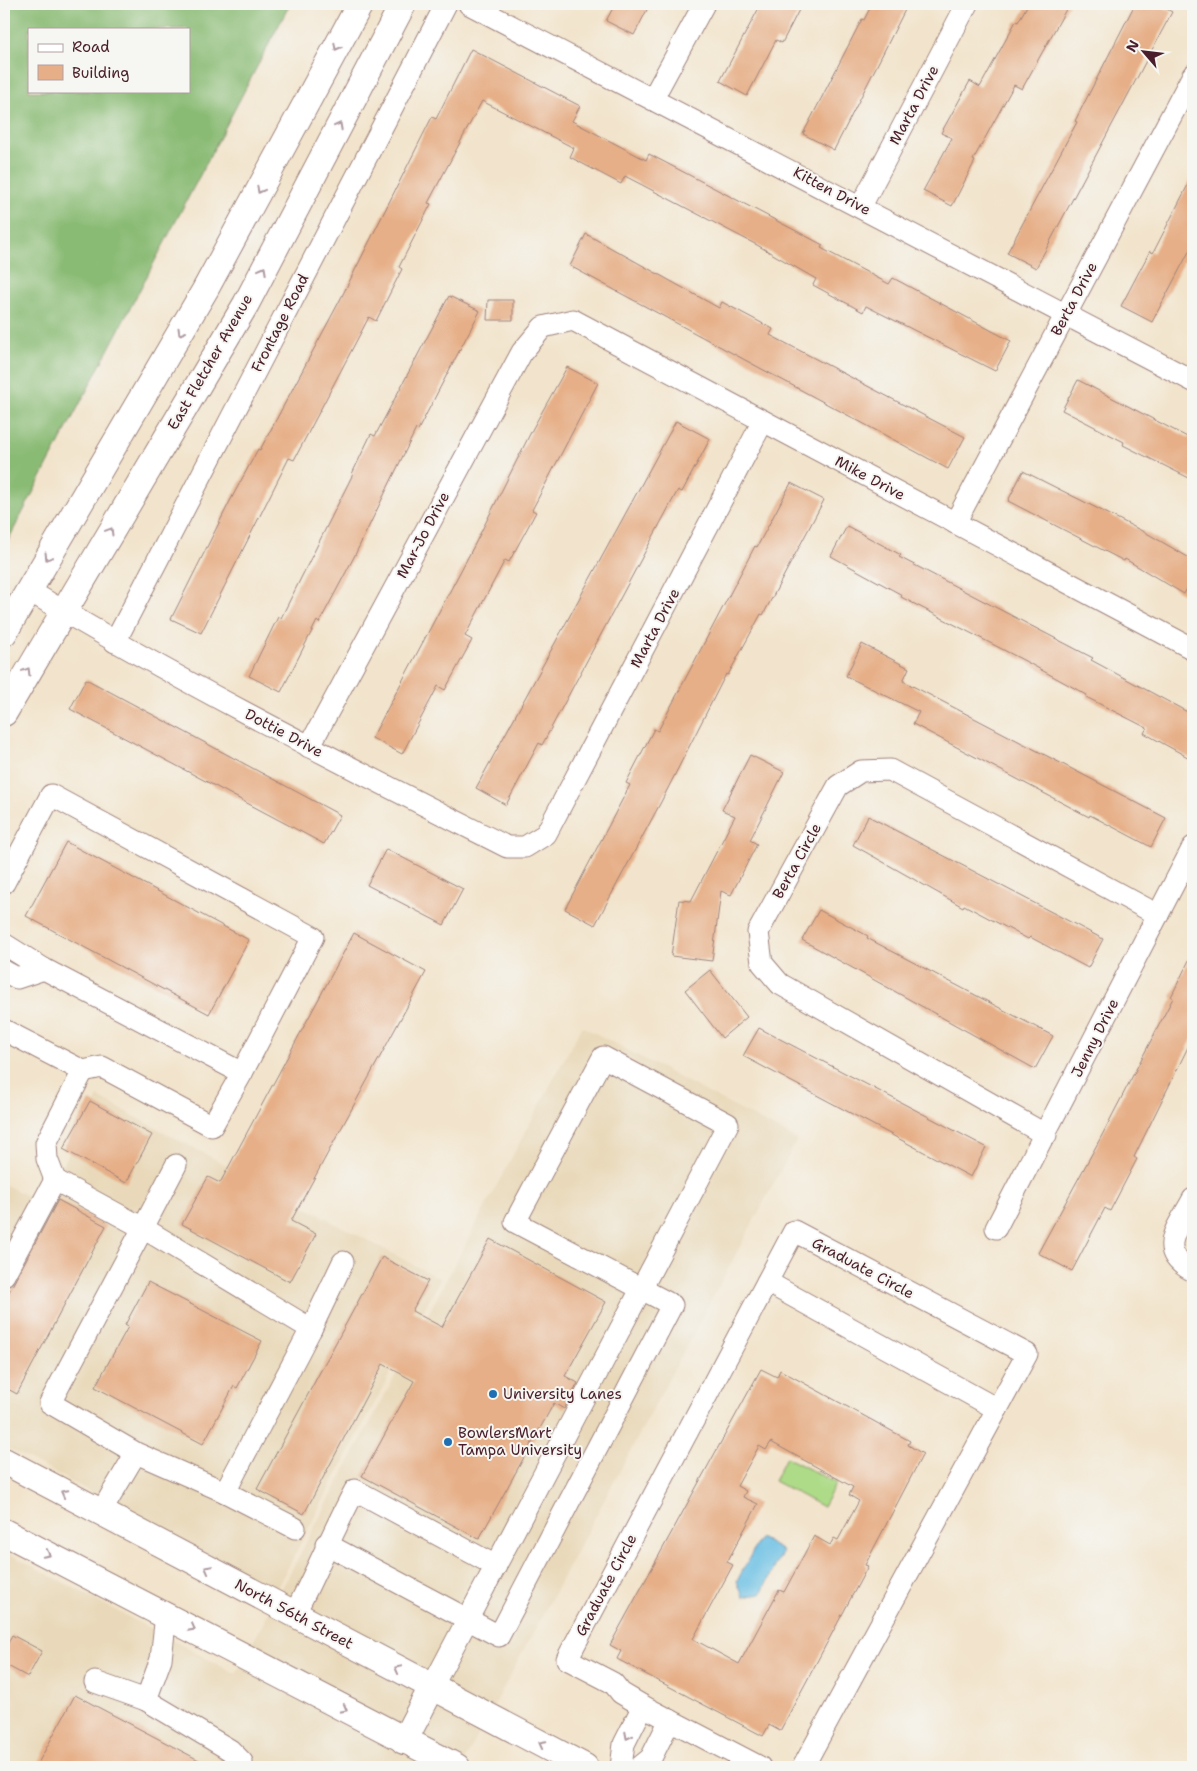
<svg xmlns="http://www.w3.org/2000/svg" width="1197" height="1771" font-family="'Shantell Sans',sans-serif">
<style>
.built{fill:#e9d9ba}
.green{fill:#addb88;stroke:#7c7d5a}
.forest{fill:#8abb74;stroke:#6a6d50;fill-rule:evenodd}
.water{fill:#66bee3;stroke:#586e87}
.building{fill:#e6af87;fill-rule:evenodd}
.lines{fill:none;stroke-linecap:round;stroke-linejoin:round}
.minor-casing{stroke:#9e827c;stroke-width:23}
.major-casing{stroke:#9e827c;stroke-width:28}
.minor{stroke:#fff;stroke-width:21}
.major{stroke:#fff;stroke-width:26}
.oneway{stroke:#ae9aa0}
.poi-dot{fill:#1f6fb2;stroke:#f6f6f2;stroke-width:2}
.labels{text-anchor:middle;dominant-baseline:central;stroke-width:4;stroke-linejoin:round;paint-order:stroke}
.street-label{font-size:15px;fill:#4a1f2b;stroke:#f6f6f2}
.poi-label{font-size:15px;fill:#4a1f2b;stroke:#f6f6f2;text-anchor:start}
</style>
<rect width="100%" height="100%" fill="#f6f6f2"/>
<filter id="ink" filterUnits="userSpaceOnUse"><feTurbulence type="fractalNoise" baseFrequency=".02" numOctaves="2"/><feDisplacementMap in="SourceGraphic" scale="10" xChannelSelector="R" yChannelSelector="G"/><feConvolveMatrix kernelMatrix="1 2 1 2 8 2 1 2 1" color-interpolation-filters="sRGB"/></filter>
<filter id="wash" filterUnits="userSpaceOnUse"><feTurbulence type="fractalNoise" baseFrequency=".0096" numOctaves="4" result="noise"/><feDisplacementMap in="SourceGraphic" scale="20" xChannelSelector="R" yChannelSelector="G"/><feGaussianBlur stdDeviation="1.12" result="paint"/><feColorMatrix in="noise" values="0 0 0 0 0 0 0 0 0 0 0 0 0 0 0 0 0 1.4 0 .05"/><feComposite in="paint" operator="in"/></filter>
<g filter="url(#wash)">
<rect width="100%" height="100%" fill="#f2e4cc"/>
<g class="built">
<polygon points="582,1026 797,1140 461,1767 4,1767 4,1551 236,1674"/>
<polygon points="98,1097 440,1279 276,1590 4,1446 4,1279"/>
<polygon points="4,1184 37,1201 4,1266"/>
</g>
<polygon class="green" points="786,1457 836,1483 823,1507 774,1481"/>
<path class="forest" d="M4 4H290L4 548ZM29 29H189V91H29Z"/>
<polygon class="water" points="760,1538 783,1551 761,1594 743,1597 737,1581"/>
<g id="blocks">
<g class="building">
<polygon points="615,4 650,4 634,35 606,21"/>
<polygon points="761,4 802,4 782,43 776,40 747,96 720,81"/>
<polygon points="872,4 908,4 834,150 803,134 862,19 864,20"/>
<polygon points="1028,4 1069,4 1022,89 1014,85 973,160 975,161 952,206 923,191 952,138 941,133 970,81 980,87 1016,21 1018,22"/>
<polygon points="1135,4 1158,4 1172,12 1036,268 1007,253 1077,122 1075,121"/>
<polygon points="471,49 580,106 572,121 646,160 649,154 823,245 821,248 889,284 893,278 1011,341 995,371 866,306 863,312 813,285 816,279 757,245 625,176 621,184 570,157 574,148 482,101 428,203 431,204 399,267 402,269 376,321 369,317 294,460 289,458 201,633 171,619 229,503 258,449 260,450 339,302 432,117 436,119"/>
<polygon points="1193,175 1193,244 1152,322 1121,306 1150,251 1153,253"/>
<polygon points="586,234 719,308 722,302 773,329 770,335 965,437 948,469 570,266"/>
<polygon points="449,296 480,311 418,430 416,429 354,557 319,623 317,621 281,692 249,676 278,617 281,618 353,474 352,474 371,434 375,436"/>
<polygon points="488,300 513,300 513,320 487,320"/>
<polygon points="567,367 598,383 532,510 536,512 509,562 505,560 465,636 472,640 445,690 438,686 402,754 372,738 475,544 533,428"/>
<polygon points="1078,380 1193,440 1193,480 1123,445 1124,442 1062,410"/>
<polygon points="676,421 710,439 682,492 678,490 542,745 539,743 506,805 476,788"/>
<polygon points="1023,471 1150,535 1193,560 1193,578 1184,594 1125,559 1124,561 1008,501"/>
<polygon points="791,483 824,500 763,615 761,614 728,675 726,674 661,802 595,925 565,909 630,785 626,783 654,729 658,731 755,546 757,547"/>
<polygon points="847,526 901,555 899,557 1093,658 1091,660 1193,715 1193,760 1144,733 1147,728 1086,697 1087,695 1025,661 901,597 902,595 831,556"/>
<polygon points="862,644 909,668 903,681 1166,818 1151,847 1090,815 1089,817 913,724 919,712 846,676"/>
<polygon points="86,679 340,815 324,844 70,709"/>
<polygon points="750,755 784,772 750,840 757,844 731,895 721,891 712,961 671,956 679,900 691,901 735,816 722,810"/>
<polygon points="868,816 1103,939 1088,968 1030,937 1028,939 964,905 963,907 853,845"/>
<polygon points="66,842 249,940 209,1014 26,916"/>
<polygon points="386,849 463,889 444,925 367,885"/>
<polygon points="819,910 868,936 867,938 1053,1036 1035,1069 802,940"/>
<polygon points="354,933 426,972 291,1221 316,1234 290,1282 182,1224 208,1177 220,1183"/>
<polygon points="1193,952 1193,1037 1134,1157 1137,1159 1110,1211 1105,1208 1072,1271 1038,1253 1100,1139 1173,998 1171,997"/>
<polygon points="710,970 747,1017 722,1038 685,990"/>
<polygon points="759,1028 986,1147 971,1177 743,1056"/>
<polygon points="90,1101 152,1135 126,1183 63,1149"/>
<polygon points="58,1200 106,1226 17,1394 4,1387 4,1301"/>
<polygon points="490,1239 606,1302 565,1376 578,1383 564,1409 554,1403 479,1539 362,1476 414,1381 383,1364 304,1514 257,1489 382,1257 428,1281 412,1311 442,1327"/>
<polygon points="148,1282 262,1341 237,1388 234,1386 203,1444 95,1387 128,1327 125,1325"/>
<path d="M761 1369 777 1377 780 1370 910 1441 908 1445 923 1454 865 1565 868 1566 780 1731 769 1725 763 1736 617 1659 621 1651 610 1645ZM771 1442 853 1487 849 1495 859 1501 838 1540 834 1538 830 1545 814 1536 784 1592 779 1590 739 1664 693 1639 733 1565 727 1562 758 1504 743 1497 746 1491 737 1486 759 1446 766 1450Z"/>
<polygon points="12,1635 42,1651 28,1677 4,1664 4,1651"/>
<polygon points="75,1695 212,1767 36,1767"/>
</g>
</g>
</g>
<g filter="url(#ink)">
<use href="#blocks" fill-opacity="0" stroke="#9e827c" stroke-width="1"/>
<g class="lines">
<defs>
<g id="minor">
<polyline points="469,4 1193,381"/>
<polyline points="653,98 704,4"/>
<polyline points="861,206 967,4"/>
<polyline points="955,523 1193,75"/>
<path d="M28 590C183 684 345 765 507 847H525L546 834 763 421"/>
<polyline points="115,642 446,4"/>
<polyline points="309,747 522,352 543,327 573,320 1193,649"/>
<polyline points="4,883 51,795 313,937 242,1073 44,969 4,944"/>
<polyline points="4,971 17,978 44,969"/>
<polyline points="4,1030 83,1071 102,1067 212,1126 242,1073"/>
<polyline points="1046,1135 780,984 762,963 758,932 838,786 861,771 890,770 1158,915"/>
<polyline points="55,1180 47,1159 46,1143 83,1071"/>
<path d="M1193 1199C1178 1228 1154 1251 1193 1271"/>
<polyline points="996,1228 1193,847"/>
<polyline points="4,1275 55,1180 143,1228 176,1165"/>
<polyline points="767,1282 997,1409"/>
<polyline points="311,1329 343,1262"/>
<polyline points="225,1492 295,1528"/>
<polyline points="101,1512 136,1453 50,1403 143,1228 311,1329 225,1492 136,1453"/>
<path d="M326 1544 499 1636 672 1305 515 1222 603 1057 728 1124C628 1311 532 1500 432 1687"/>
<path d="M294 1615C316 1573 333 1531 355 1490L496 1566"/>
<polyline points="95,1682 146,1700 161,1659 166,1615"/>
<polyline points="146,1700 230,1750 242,1762 239,1767"/>
<polyline points="621,1767 624,1744 643,1706"/>
<polyline points="640,1767 651,1758 670,1720"/>
<polyline points="760,1767 643,1706 621,1693 613,1683 567,1659 794,1231 1027,1354 803,1767"/>
</g>
<g id="major">
<polyline points="4,633 205,290 360,4"/>
<polyline points="4,713 246,304 403,4"/>
<polyline points="4,1461 585,1767"/>
<polyline points="4,1532 457,1767"/>
<polyline points="404,1741 432,1687"/>
</g>
</defs>
<use href="#minor" class="minor-casing"/>
<use href="#major" class="major-casing"/>
<use href="#minor" class="minor"/>
<use href="#major" class="major"/>
</g>
<defs><path id="oneway-chevron" d="M-2-3.5L2.5 0L-2 3.5" fill="none" stroke-width="1.6" stroke-linecap="round" stroke-linejoin="round" transform="scale(1.25)"/></defs>
<g class="oneway">
<use href="#oneway-chevron" transform="translate(337 47) rotate(118)"/>
<use href="#oneway-chevron" transform="translate(339 126) rotate(-62)"/>
<use href="#oneway-chevron" transform="translate(260 190) rotate(118)"/>
<use href="#oneway-chevron" transform="translate(263 270) rotate(-62)"/>
<use href="#oneway-chevron" transform="translate(181 332) rotate(120)"/>
<use href="#oneway-chevron" transform="translate(110 531) rotate(-59)"/>
<use href="#oneway-chevron" transform="translate(48 557) rotate(121)"/>
<use href="#oneway-chevron" transform="translate(27 671) rotate(-59)"/>
<use href="#oneway-chevron" transform="translate(64 1493) rotate(-152)"/>
<use href="#oneway-chevron" transform="translate(47 1554) rotate(27)"/>
<use href="#oneway-chevron" transform="translate(208 1569) rotate(-152)"/>
<use href="#oneway-chevron" transform="translate(192 1628) rotate(28)"/>
<use href="#oneway-chevron" transform="translate(398 1669) rotate(-152)"/>
<use href="#oneway-chevron" transform="translate(344 1709) rotate(28)"/>
<use href="#oneway-chevron" transform="translate(628 1736) rotate(117)"/>
<use href="#oneway-chevron" transform="translate(542 1744) rotate(-152)"/>
</g>
</g>
<g class="poi-dot">
<circle cx="493" cy="1394" r="5"/>
<circle cx="448" cy="1442" r="5"/>
</g>
<g class="labels">
<g class="street-label">
<text transform="translate(914 105) rotate(-62)">Marta Drive</text>
<text transform="translate(832 191) rotate(28)">Kitten Drive</text>
<text transform="translate(1074 299) rotate(-62)">Berta Drive</text>
<text transform="translate(280 323) rotate(-63)">Frontage Road</text>
<text transform="translate(210 362) rotate(-60)">East Fletcher Avenue</text>
<text transform="translate(870 478) rotate(28)">Mike Drive</text>
<text transform="translate(423 535) rotate(-62)">Mar-Jo Drive</text>
<text transform="translate(655 628) rotate(-62)">Marta Drive</text>
<text transform="translate(284 733) rotate(28)">Dottie Drive</text>
<text transform="translate(797 861) rotate(-61)">Berta Circle</text>
<text transform="translate(1095 1038) rotate(-63)">Jenny Drive</text>
<text transform="translate(863 1268) rotate(28)">Graduate Circle</text>
<text transform="translate(606 1585) rotate(-62)">Graduate Circle</text>
<text transform="translate(294 1614) rotate(28)">North 56th Street</text>
</g>
<g class="poi-label">
<text x="503" y="1394">University Lanes</text>
<text x="458" y="1433">BowlersMart<tspan x="458" dy="17">Tampa University</tspan></text>
</g>
</g>
<rect width="1197" height="1771" fill="none" stroke="#f6f6f2" stroke-width="20"/>
<rect x="28" y="28" width="162" height="65" fill="#f6f6f2" stroke="#b1a0a2"/>
<rect x="38" y="44" width="25" height="8" fill="#ffffff" stroke="#b1a0a2"/>
<text x="72" y="52" font-size="15" fill="#4a1f2b">Road</text>
<rect x="38" y="65" width="25" height="15" fill="#e6af87" stroke="#b1a0a2"/>
<text x="72" y="78" font-size="15" fill="#4a1f2b">Building</text>
<g transform="translate(1144 52) rotate(298)" stroke="#f6f6f2" stroke-width="4" paint-order="stroke">
<path d="M0-4L9 19L0 12L-9 19Z" fill="#4a1f2b"/>
<text y="-8" font-size="14" font-weight="bold" text-anchor="middle" fill="#4a1f2b">N</text>
</g>
</svg>
